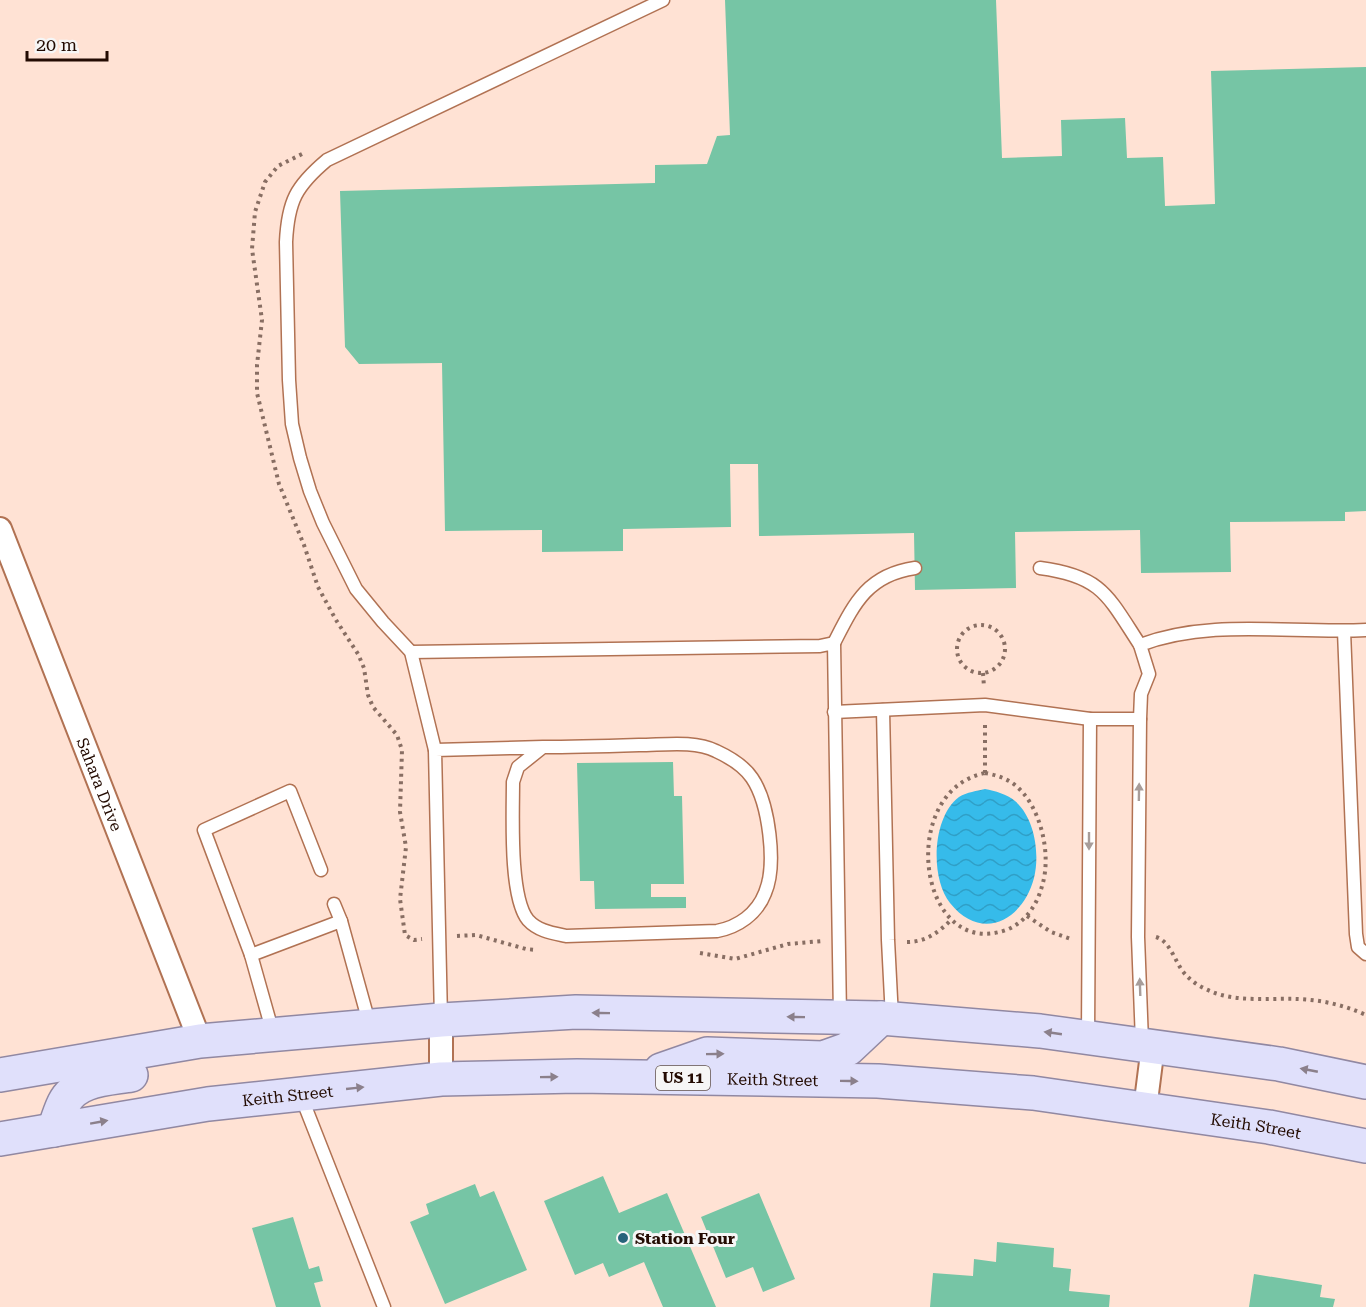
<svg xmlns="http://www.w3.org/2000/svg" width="1366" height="1307" font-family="'Roboto Serif',serif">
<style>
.water{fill:url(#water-waves)}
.building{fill:#76c5a5}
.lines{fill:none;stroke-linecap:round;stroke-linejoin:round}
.service-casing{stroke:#b17253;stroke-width:15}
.minor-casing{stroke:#b17253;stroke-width:26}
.primary-casing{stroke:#9188a2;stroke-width:36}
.path{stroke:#886e63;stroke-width:4;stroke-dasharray:3 4.5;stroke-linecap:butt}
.service{stroke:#fff;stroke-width:12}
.minor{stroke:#fff;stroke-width:22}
.primary{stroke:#e0e0fb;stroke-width:33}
.oneway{fill:#a79d9a}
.oneway2{fill:#8b808b}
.poi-dot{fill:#26637a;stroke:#f6f6f6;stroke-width:2}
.labels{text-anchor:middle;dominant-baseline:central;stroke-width:6;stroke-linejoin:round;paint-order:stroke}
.shield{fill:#f6f6f6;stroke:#62524b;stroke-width:1.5}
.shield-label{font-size:15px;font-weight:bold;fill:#230b02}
.street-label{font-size:16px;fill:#230b02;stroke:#f6f6f6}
.poi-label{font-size:16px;font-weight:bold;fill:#230b02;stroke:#f6f6f6;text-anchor:start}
</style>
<defs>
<pattern id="water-waves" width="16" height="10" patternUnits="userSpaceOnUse" patternTransform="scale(1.5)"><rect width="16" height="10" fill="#36bbea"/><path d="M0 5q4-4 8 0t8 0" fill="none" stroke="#2f9fc7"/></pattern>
</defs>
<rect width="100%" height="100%" fill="#ffe2d4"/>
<path class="water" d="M985 789C995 791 1007 794 1015 801 1035 818 1040 854 1034 878 1023 920 982 943 950 903 930 878 932 817 959 797 967 792 977 791 985 789Z"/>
<g class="building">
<polygon points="725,0 996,0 1002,158 1062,156 1061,120 1125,118 1127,158 1163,157 1165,206 1215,204 1211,71 1366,67 1366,511 1345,512 1345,521 1230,522 1231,572 1141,573 1140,530 1015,532 1016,588 915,590 914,533 759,536 758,464 730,464 731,527 623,529 623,551 542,552 542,530 445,531 442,363 359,364 345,347 340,191 655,183 655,165 707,164 717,136 730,135"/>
<polygon points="673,762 674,796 682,796 684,884 651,884 651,897 686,897 686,908 595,909 594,881 580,881 577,763"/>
<polygon points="603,1176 619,1213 667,1193 716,1307 663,1307 644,1262 609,1277 603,1263 575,1275 544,1201"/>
<polygon points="475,1184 480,1197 494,1191 527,1270 445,1304 410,1222 429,1214 426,1204"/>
<polygon points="759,1193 795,1279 763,1292 753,1267 726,1278 701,1217"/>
<polygon points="293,1217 309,1269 319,1266 323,1281 314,1283 321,1307 276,1307 252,1228"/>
<polygon points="997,1242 1054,1248 1053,1267 1071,1269 1069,1291 1110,1295 1109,1307 930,1307 933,1273 973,1276 974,1259 996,1262"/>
<polygon points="1254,1274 1322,1285 1320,1297 1335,1299 1333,1307 1249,1307"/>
</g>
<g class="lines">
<defs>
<g id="service">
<path d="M1040 568C1102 576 1108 596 1140 645"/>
<polyline points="1344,631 1356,934 1358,947 1366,954"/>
<path d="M834 643C854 604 867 575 915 568"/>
<polyline points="411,652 820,646 834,643 840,1016"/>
<polyline points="883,710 888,940 892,1018"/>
<polyline points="834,712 985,705 1090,719 1140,719"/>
<path d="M435 750 411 652 383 622 356 589 323 523 310 491 300 458 292 424 289 380 286 242C288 201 296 186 327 160L663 0"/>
<polyline points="334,904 341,921"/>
<polyline points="251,955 204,830 290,791 321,870"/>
<path d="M441 1019 435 750 543 747 518 767 513 782C513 813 509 897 528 920 538 931 552 933 566 936L717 931C738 927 757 914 765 893 777 865 769 803 752 778 744 766 729 757 716 751 694 740 663 745 639 745 607 746 575 747 543 747"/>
<polyline points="273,1033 251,955 341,921 370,1026"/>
<polyline points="1088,1036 1090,719"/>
<path d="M1142 1042 1138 937 1140 719 1141 694 1149 674 1140 645C1211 618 1291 634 1366 630"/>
<polyline points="301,1096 384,1307"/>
</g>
<g id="minor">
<path id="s1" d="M0 529 200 1041"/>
<polyline points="441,1020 441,1079"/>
<polyline points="1145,1109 1153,1046"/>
</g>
<g id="primary">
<polyline points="661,1070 707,1054 823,1058 848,1049 881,1018"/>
<polyline points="0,1075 200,1041 441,1020 576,1012 881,1018 1040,1031 1279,1064 1366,1082"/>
<path d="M54 1130C57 1121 60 1111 64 1103 76 1079 108 1079 131 1075"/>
<path id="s2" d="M0 1139 208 1104 441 1079 577 1076 878 1081 1033 1093 1269 1127 1366 1146"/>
</g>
</defs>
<use href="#service" class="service-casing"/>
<use href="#minor" class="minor-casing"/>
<use href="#primary" class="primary-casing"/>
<g class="path">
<polyline points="302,154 278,166 265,182 255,212 252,249 262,320 257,365 257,393 279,484 304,545 318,587 336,620 358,654 364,668 368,695 373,707 397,735 402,750 400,812 406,847 400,899 405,935 414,940 422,939"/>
<circle cx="981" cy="649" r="24"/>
<polyline points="983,673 984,687"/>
<polyline points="985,725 985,773"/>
<path d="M985 773C996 775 1006 778 1015 785 1041 806 1052 855 1042 886 1037 905 1025 923 1006 930 918 961 896 791 985 773Z"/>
<polyline points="1027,916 1051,932 1071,939"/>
<polyline points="457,936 476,935 526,949 537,950"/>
<path d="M1156 937C1172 942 1175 965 1187 976 1194 984 1205 989 1215 993 1241 1002 1271 998 1298 999 1322 1000 1344 1005 1366 1015"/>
<path d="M907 942C926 942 939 932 952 919"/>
<polyline points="700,953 735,959 788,944 822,941"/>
</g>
<use href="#service" class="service"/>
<use href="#minor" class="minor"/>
<use href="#primary" class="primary"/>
</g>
<defs><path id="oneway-solid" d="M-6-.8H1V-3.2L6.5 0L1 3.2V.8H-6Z" transform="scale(1.5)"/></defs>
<g class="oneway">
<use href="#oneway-solid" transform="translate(1139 792) rotate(-89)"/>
<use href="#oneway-solid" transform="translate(1089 841) rotate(90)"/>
<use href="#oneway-solid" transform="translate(1140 987) rotate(-92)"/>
</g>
<g class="oneway2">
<use href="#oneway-solid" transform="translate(601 1013) rotate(-179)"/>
<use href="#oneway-solid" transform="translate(796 1017) rotate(-179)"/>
<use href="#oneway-solid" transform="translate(1053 1033) rotate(-172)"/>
<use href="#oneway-solid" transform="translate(715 1054) rotate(-1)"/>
<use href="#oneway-solid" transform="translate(1309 1070) rotate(-169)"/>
<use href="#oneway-solid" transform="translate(549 1077) rotate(-1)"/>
<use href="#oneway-solid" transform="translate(849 1081) rotate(1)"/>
<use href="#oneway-solid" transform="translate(355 1088) rotate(-6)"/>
<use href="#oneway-solid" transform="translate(99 1122) rotate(-10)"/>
</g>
<circle class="poi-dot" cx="623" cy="1238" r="6"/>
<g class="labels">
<rect class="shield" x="656" y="1066" width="54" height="24" rx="4.5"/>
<g class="shield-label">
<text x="683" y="1078">US 11</text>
</g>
<g class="street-label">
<text stroke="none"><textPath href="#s1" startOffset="274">Sahara Drive</textPath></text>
<text stroke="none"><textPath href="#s2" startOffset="777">Keith Street</textPath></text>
<text stroke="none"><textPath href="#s2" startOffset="291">Keith Street</textPath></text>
<text stroke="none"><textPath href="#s2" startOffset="1263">Keith Street</textPath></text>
</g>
<g class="poi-label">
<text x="635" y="1238">Station Four</text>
</g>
</g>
<path d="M27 51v9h80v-9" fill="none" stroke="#230b02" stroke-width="3"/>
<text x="36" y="51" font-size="18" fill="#230b02" stroke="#f6f6f6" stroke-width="4.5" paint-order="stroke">20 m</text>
</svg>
